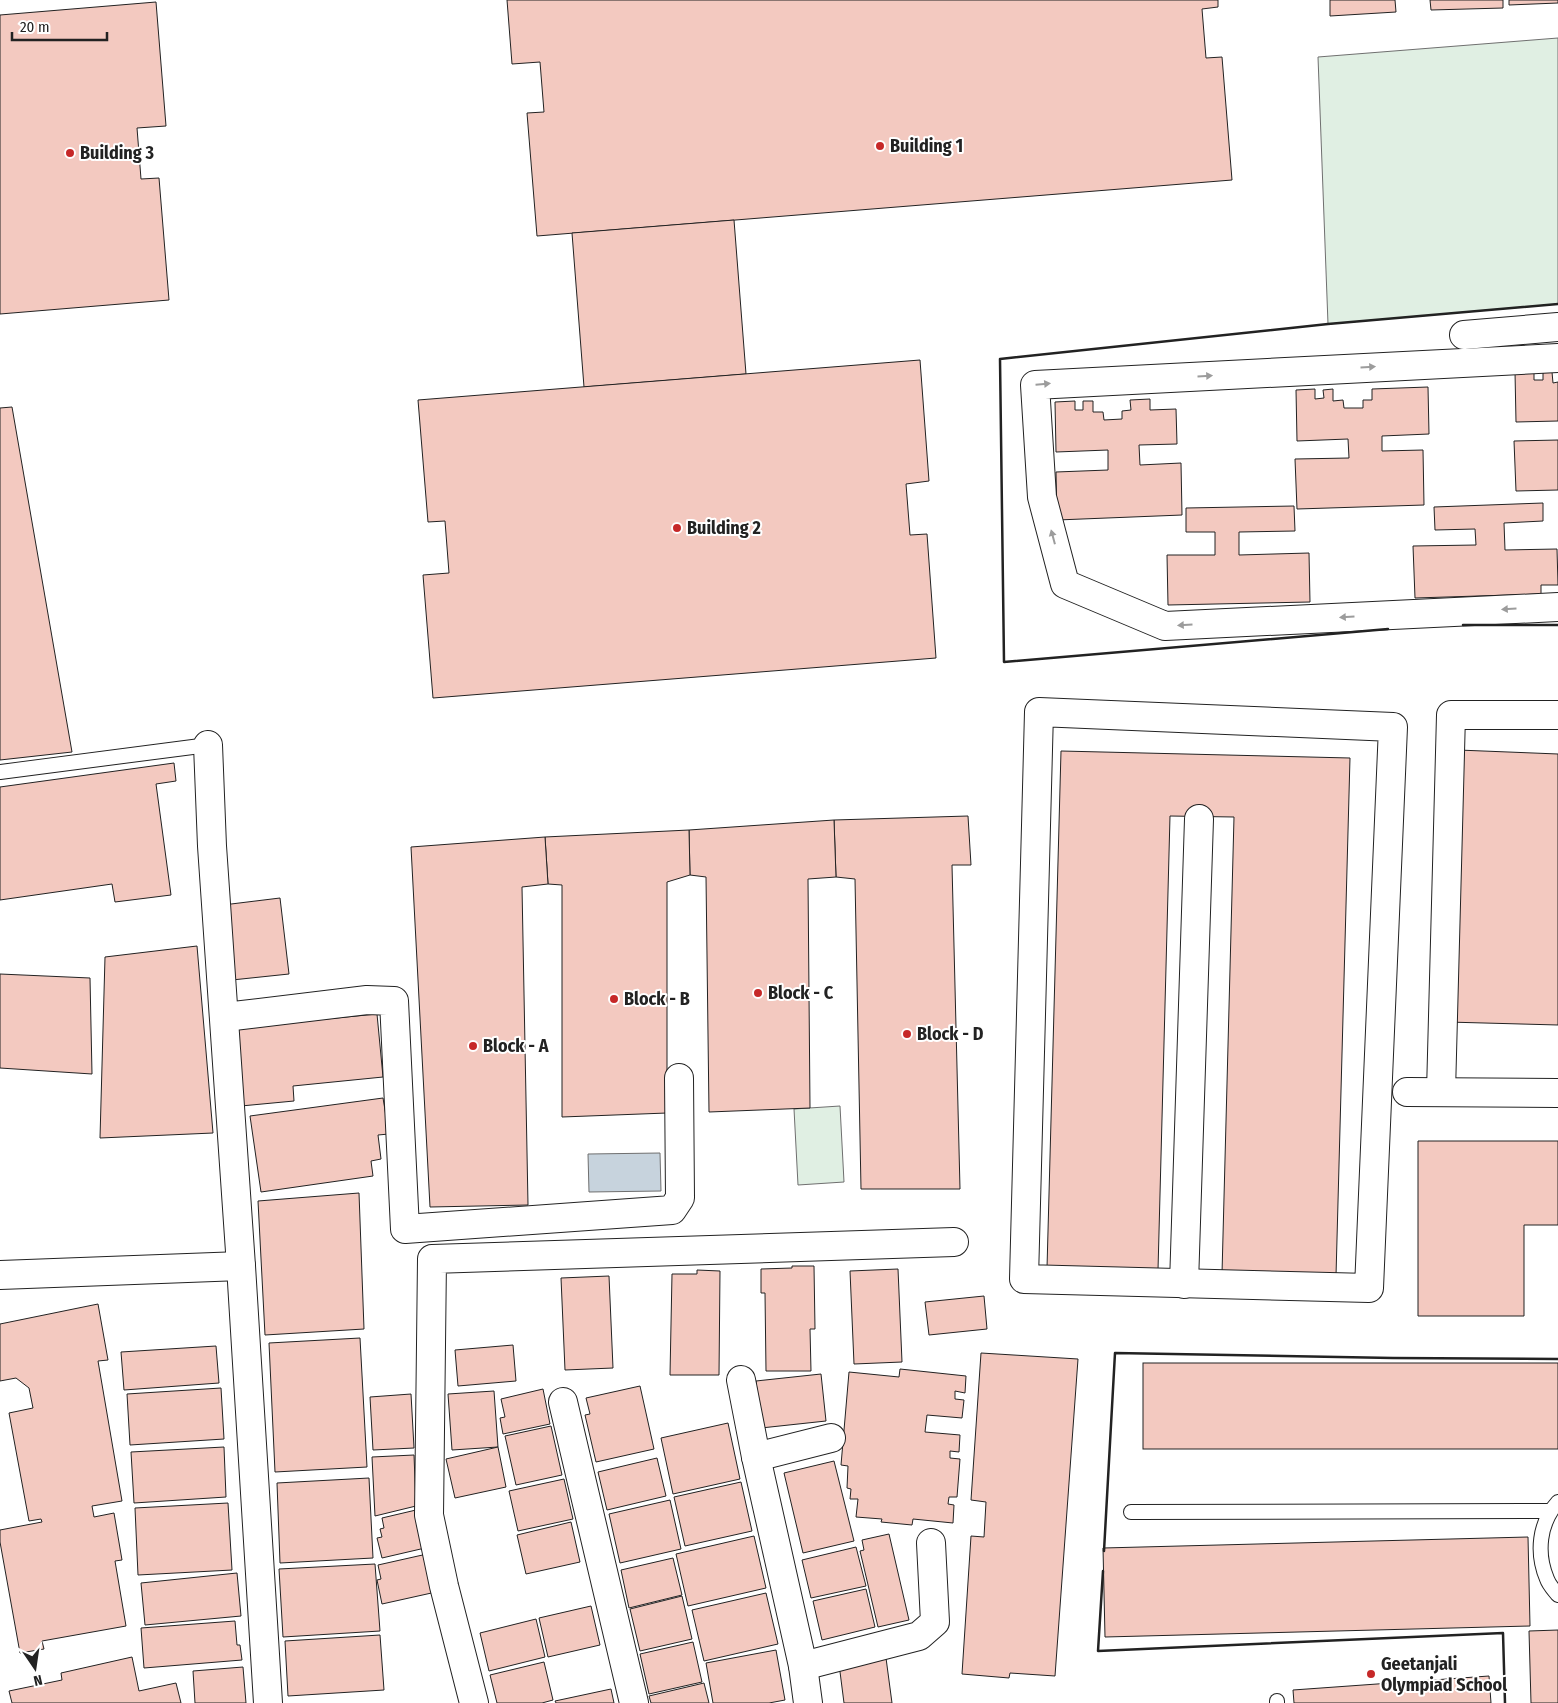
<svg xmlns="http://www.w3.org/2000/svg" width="1558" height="1703" font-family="'Fira Sans Condensed',sans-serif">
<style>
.green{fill:#e0efe3;stroke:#6f6f6f}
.water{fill:#c7d3dd;stroke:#6f6f6f}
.building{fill:#f3c9c0;stroke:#222}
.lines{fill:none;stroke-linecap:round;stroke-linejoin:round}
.service-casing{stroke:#222;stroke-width:16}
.minor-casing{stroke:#222;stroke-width:30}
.service{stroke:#fff;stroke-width:14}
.minor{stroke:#fff;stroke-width:28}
.wall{stroke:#222;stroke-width:2.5}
.oneway{fill:#9c9c9c}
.poi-dot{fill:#c62828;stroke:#fff;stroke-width:2}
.labels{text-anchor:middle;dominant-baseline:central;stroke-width:4;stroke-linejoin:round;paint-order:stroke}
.poi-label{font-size:18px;font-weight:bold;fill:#222;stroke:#fff;text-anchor:start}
</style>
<rect width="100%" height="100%" fill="#fff"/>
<g class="green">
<polygon points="1558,38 1558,304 1328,324 1318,57"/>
<polygon points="840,1106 844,1182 798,1185 794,1109"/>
</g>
<polygon class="water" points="660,1153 661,1191 589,1192 588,1154"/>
<g class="building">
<polygon points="507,0 1218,0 1218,7 1202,9 1206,58 1222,57 1232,180 537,236 527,113 544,112 540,62 512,64"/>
<polygon points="1330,0 1395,0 1396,12 1330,16"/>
<polygon points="1430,0 1503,0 1503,8 1431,10"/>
<polygon points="1509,0 1558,0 1558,3 1509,5"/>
<polygon points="156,2 166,126 137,128 141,179 159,178 169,300 0,314 0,15"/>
<polygon points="734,220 746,374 584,387 572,233"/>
<polygon points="920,360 929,481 906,484 910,535 927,534 936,658 433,698 423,575 449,573 445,521 428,522 418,400"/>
<polygon points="1534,371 1534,380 1543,380 1543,372 1552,372 1553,383 1558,382 1558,421 1516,422 1515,372"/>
<polygon points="1428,387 1429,434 1382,436 1382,451 1423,450 1424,505 1297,509 1295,459 1349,458 1348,439 1297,441 1296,390 1315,389 1315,399 1324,398 1323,390 1333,389 1333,401 1343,400 1344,408 1363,408 1363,400 1372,400 1372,389"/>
<polygon points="1150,399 1150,410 1176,409 1177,444 1139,445 1140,465 1181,463 1182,515 1057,520 1056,472 1108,470 1108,450 1056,452 1055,402 1075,401 1075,410 1083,410 1083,401 1093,401 1093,412 1103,412 1104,420 1122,419 1122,411 1131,410 1130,400"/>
<polygon points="12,407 72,752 0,760 0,408"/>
<polygon points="1558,440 1558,490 1516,491 1514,441"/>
<polygon points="1543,503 1543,521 1504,523 1505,550 1557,549 1558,585 1541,585 1541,594 1415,598 1413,546 1476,545 1475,529 1435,530 1434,507"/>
<polygon points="1294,506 1295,531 1239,532 1239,555 1309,553 1310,602 1168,605 1167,555 1215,555 1215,532 1186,532 1186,508"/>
<polygon points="1458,750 1558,754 1558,1025 1447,1022"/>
<polygon points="1061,751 1350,758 1336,1276 1222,1274 1234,817 1170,816 1158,1270 1047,1268"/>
<polygon points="174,763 176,781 156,784 171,895 115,902 112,884 0,900 0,787"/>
<polygon points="968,816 971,865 952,865 960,1189 861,1189 855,879 836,877 834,820"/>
<polygon points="834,820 836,877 808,879 810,1108 709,1112 706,877 690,875 689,830"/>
<polygon points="689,830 690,875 667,882 667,1113 562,1117 562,885 548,884 545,837"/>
<polygon points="545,837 548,884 522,887 528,1205 430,1207 411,847"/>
<polygon points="280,898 289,974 232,980 223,905"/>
<polygon points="197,946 213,1133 100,1138 105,957"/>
<polygon points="0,974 90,978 92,1074 0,1068"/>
<polygon points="377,1014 383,1077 293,1086 294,1101 241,1106 234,1028"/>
<polygon points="383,1098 389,1134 378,1135 381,1159 371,1161 373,1176 261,1192 250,1116"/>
<polygon points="1418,1141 1558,1141 1558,1225 1524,1225 1524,1316 1418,1316"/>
<polygon points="359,1193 364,1329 265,1335 258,1201"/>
<polygon points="792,1266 814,1266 815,1329 810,1329 811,1371 766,1371 765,1293 761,1293 761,1269 792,1268"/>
<polygon points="898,1269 902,1362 854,1364 850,1271"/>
<polygon points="697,1270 720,1271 719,1375 670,1375 672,1274 697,1274"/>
<polygon points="609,1276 613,1368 565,1370 561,1278"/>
<polygon points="984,1296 987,1329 929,1335 925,1302"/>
<polygon points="98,1304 108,1360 98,1361 122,1501 92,1506 94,1517 114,1513 122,1560 115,1561 126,1626 42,1641 44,1649 20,1653 0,1542 0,1530 42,1522 41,1519 29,1521 9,1413 33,1408 29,1388 16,1378 0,1381 0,1324"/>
<polygon points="360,1338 367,1467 275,1472 269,1343"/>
<polygon points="513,1345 516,1381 458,1386 455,1350"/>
<polygon points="216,1346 219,1383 124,1390 121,1352"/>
<polygon points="981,1353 1078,1359 1055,1676 1010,1673 1009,1678 962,1674 971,1536 984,1537 986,1502 971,1500"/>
<rect x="1143" y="1363" width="415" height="86"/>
<polygon points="900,1369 966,1376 965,1393 955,1391 955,1399 964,1400 962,1418 927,1415 925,1432 960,1435 959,1452 950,1451 950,1458 960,1459 957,1497 949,1497 948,1504 954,1505 953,1523 913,1519 912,1525 881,1522 882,1519 856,1517 858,1499 850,1499 851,1489 847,1488 848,1466 841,1465 849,1372 899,1377"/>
<polygon points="821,1374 826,1421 761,1428 756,1381"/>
<polygon points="640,1386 654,1449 596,1462 585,1415 590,1414 586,1398"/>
<polygon points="221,1388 224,1439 130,1445 127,1394"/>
<polygon points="543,1389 550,1424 503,1434 500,1418 505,1417 501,1399"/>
<polygon points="494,1391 498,1447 452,1450 448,1394"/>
<polygon points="411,1394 414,1448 373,1450 370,1397"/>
<polygon points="728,1423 740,1479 673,1494 661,1438"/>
<polygon points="551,1426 562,1475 516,1485 505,1436"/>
<polygon points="224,1447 226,1497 134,1503 131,1452"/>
<polygon points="498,1447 506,1487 455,1498 446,1459"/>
<polygon points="414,1455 416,1506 375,1516 372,1457"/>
<polygon points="657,1458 666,1496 607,1510 598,1472"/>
<polygon points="834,1461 854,1541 803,1553 784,1473"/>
<polygon points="369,1478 373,1558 280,1563 277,1483"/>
<polygon points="564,1479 573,1519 518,1531 509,1491"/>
<polygon points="741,1482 752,1531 685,1546 674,1497"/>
<polygon points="670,1500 681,1549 620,1563 609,1514"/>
<polygon points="228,1503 232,1570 138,1575 135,1508"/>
<polygon points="416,1510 425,1548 382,1558 377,1538 382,1537 380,1529 384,1528 382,1518"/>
<polygon points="571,1522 580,1562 526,1574 517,1535"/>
<polygon points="889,1534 909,1620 878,1627 860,1551 864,1550 862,1540"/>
<polygon points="754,1536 766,1588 688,1606 676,1554"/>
<polygon points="1528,1537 1530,1626 1105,1637 1103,1548"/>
<polygon points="856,1547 866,1586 811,1598 802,1560"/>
<polygon points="427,1554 436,1592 382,1604 377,1580 381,1579 378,1565"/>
<polygon points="673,1558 682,1595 629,1608 621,1570"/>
<polygon points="375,1564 380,1631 283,1637 279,1569"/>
<polygon points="237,1573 241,1616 145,1625 141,1583"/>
<polygon points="866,1589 875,1627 822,1640 813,1601"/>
<polygon points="766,1593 778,1644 704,1661 692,1610"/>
<polygon points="682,1596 692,1639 640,1651 630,1609"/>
<polygon points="591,1606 600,1645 548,1657 539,1618"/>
<polygon points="536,1619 545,1657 489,1671 480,1633"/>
<polygon points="235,1621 237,1645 240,1645 242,1660 144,1668 141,1628"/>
<polygon points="1558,1630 1558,1703 1531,1703 1529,1631"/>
<polygon points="380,1635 384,1690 288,1696 285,1641"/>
<polygon points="693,1642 702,1682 649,1694 640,1654"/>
<polygon points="776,1650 785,1700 769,1703 713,1703 706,1663"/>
<polygon points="132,1657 139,1691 176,1683 181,1703 12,1703 9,1691 62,1680 61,1673"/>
<polygon points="886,1658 892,1703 844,1703 839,1664"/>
<polygon points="544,1662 553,1700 542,1703 497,1703 490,1675"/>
<polygon points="243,1667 246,1703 195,1703 193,1671"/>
<polygon points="1489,1676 1491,1703 1294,1703 1293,1690"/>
<polygon points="704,1683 709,1703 651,1703 649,1696"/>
<polygon points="611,1689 614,1703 556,1703 555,1701"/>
</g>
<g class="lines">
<defs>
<g id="service">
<polyline points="0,772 208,745"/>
<path d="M1558 1502C1539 1523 1536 1553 1547 1579 1549 1585 1554 1590 1558 1595"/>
<polyline points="1131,1512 1550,1511"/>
<polyline points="1277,1703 1277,1701"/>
</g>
<g id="minor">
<polyline points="1464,335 1558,327"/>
<polyline points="1558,358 1035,385 1042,497 1065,584 1165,626 1558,607"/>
<polygon points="1039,712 1393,727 1369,1288 1024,1279"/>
<polyline points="208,745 212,846 241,1266 268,1703"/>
<polyline points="225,1017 367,1000 394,1001 405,1229 672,1210 680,1198 679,1078"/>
<polyline points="1407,1092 1558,1093"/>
<polyline points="1441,1092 1451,715 1558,715"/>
<polyline points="0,1275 241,1266"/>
<polyline points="1184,1284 1199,819"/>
<polyline points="741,1380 756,1457 803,1666 808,1703"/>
<polyline points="563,1402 634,1703"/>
<polyline points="756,1457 831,1438"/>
<polyline points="803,1666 919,1636 935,1622 931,1543"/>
<polyline points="474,1703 444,1586 429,1515 432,1259 954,1242"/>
</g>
</defs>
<use href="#service" class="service-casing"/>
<use href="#minor" class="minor-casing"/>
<use href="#service" class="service"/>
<use href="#minor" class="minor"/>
<g class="wall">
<polyline points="1463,625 1558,625"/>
<polyline points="1388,629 1004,662 1000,359 1328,324 1558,304"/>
<polyline points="1104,1551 1115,1353 1393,1358 1558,1359"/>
<polyline points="1103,1571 1098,1651 1503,1633 1505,1703"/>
</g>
</g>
<defs><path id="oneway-solid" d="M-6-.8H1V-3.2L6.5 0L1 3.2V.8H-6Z" transform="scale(1.25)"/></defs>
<g class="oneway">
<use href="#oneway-solid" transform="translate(1368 367) rotate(-3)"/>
<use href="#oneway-solid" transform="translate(1205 376) rotate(-3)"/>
<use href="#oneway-solid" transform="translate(1043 384) rotate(-5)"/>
<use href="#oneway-solid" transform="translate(1053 537) rotate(-105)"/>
<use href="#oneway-solid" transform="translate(1509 609) rotate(177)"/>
<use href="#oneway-solid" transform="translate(1347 617) rotate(177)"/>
<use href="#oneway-solid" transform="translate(1185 625) rotate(177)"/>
</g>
<g class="poi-dot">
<circle cx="880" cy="146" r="5"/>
<circle cx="70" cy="153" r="5"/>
<circle cx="677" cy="528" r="5"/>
<circle cx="758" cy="993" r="5"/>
<circle cx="614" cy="999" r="5"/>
<circle cx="907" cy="1034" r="5"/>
<circle cx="473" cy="1046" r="5"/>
<circle cx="1371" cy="1674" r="5"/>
</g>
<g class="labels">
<g class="poi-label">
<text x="890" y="146">Building 1</text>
<text x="80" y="153">Building 3</text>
<text x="687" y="528">Building 2</text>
<text x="768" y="993">Block - C</text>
<text x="624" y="999">Block - B</text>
<text x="917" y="1034">Block - D</text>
<text x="483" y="1046">Block - A</text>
<text x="1381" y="1664">Geetanjali<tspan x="1381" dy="21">Olympiad School</tspan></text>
</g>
</g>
<g transform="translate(35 1668) rotate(167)" stroke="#ffffff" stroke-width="4" paint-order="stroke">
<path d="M0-4L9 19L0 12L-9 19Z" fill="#222222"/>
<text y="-8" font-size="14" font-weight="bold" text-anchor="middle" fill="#222222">N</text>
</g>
<path d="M12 32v8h95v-8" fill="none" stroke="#222222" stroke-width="2.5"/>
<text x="20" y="32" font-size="15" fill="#222222" stroke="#ffffff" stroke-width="4" paint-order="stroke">20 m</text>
</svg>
